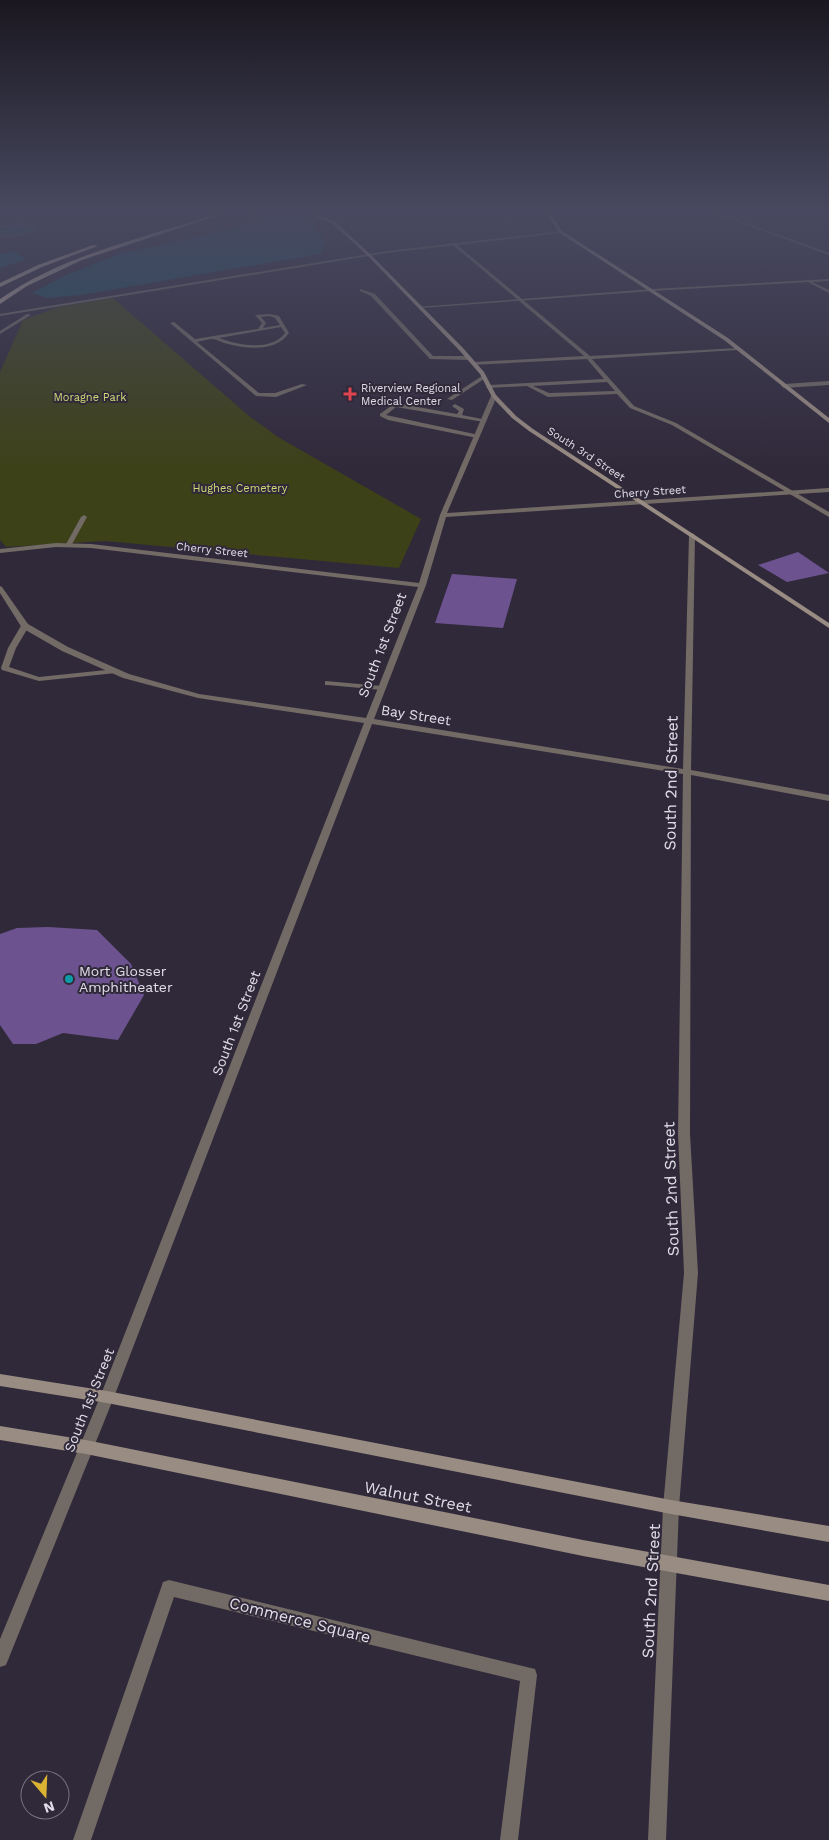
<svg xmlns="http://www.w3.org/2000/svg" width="829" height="1840" font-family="'Work Sans',sans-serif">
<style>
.green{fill:#3d4118}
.water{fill:#1c4b5c}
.building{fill:#6c538f}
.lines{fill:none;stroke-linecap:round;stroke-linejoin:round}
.path{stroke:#837e8c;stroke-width:1;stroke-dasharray:2 1;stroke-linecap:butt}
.lane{fill:#726a64;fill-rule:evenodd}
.street{fill:#726a64;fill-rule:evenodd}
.secondary{fill:#998c82;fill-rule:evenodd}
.primary{fill:#b7a69a;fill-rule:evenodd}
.health-dot{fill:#e0444e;stroke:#30293a;stroke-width:2}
.culture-dot{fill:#0f9aa8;stroke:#30293a;stroke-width:2}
.labels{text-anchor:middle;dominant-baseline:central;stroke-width:4;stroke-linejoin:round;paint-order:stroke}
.far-poi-label{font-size:11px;fill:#e1dde8;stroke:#30293a;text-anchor:start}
.far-park-label{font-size:11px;fill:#d1db76;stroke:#30293a}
.far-street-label{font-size:11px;fill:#e1dde8;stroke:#30293a}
.street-label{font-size:14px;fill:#e1dde8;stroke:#30293a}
.poi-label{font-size:14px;fill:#e1dde8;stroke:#30293a;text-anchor:start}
.near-street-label{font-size:16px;fill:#e1dde8;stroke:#30293a}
</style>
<rect width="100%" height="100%" fill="#30293a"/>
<polygon class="green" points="113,298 249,416 278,437 421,519 399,568 105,541 6,547 0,540 0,372 23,320 58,307"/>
<g class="water">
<polygon points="279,219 299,220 313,224 325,242 321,254 81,295 47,298 32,293 64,276 124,252 185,240 246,224"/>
<polygon points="21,225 34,227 35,229 27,233 0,236 0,228"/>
<polygon points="13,251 23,256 25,260 0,268 0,254"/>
</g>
<g class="building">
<polygon points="798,552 829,573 787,582 758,565"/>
<polygon points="452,574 517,579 503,628 435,623"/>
<polygon points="48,927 97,930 131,964 144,995 118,1040 63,1033 36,1044 13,1044 0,1025 0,934 17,928"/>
</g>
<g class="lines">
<polyline class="path" points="0,227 19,224 37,227 38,229 25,234 0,237"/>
<g class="lane">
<path d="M453 243H455L590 356 739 348 737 350 592 359 634 406 676 423 829 512V517L672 425 630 408 617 394 548 397 527 386 487 388 486 387 489 385 604 379 587 359 472 365 474 362 584 356 453 245ZM607 382 615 391 549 393 533 386Z"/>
<polygon points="360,289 375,294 433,356 469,356 472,358 469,360 430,359 371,296 360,291"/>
<path d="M270 314 279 316 289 333C276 352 248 349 228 344 223 343 218 340 213 339 208 339 202 341 197 342L259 393H275L302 384 307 385 276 397 256 396 170 323 174 322 195 339 258 329 262 323 255 315ZM270 316 275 318 280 325 263 328 266 323 261 317ZM281 327 285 333C271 352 238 345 219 338Z"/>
<polygon points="482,376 487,377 452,400 447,399"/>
<polygon points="395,403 457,414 459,411 452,406 455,404 464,409 462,415 487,420 484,422 396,407 386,415 479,435 480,436 477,438 388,420 380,416 380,414"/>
<polygon points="84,515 87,517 71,546 66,547 65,546 81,517"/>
<polygon points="22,624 28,624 29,626 16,648 9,667 39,677 116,669 120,671 116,673 39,681 2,670 1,668 8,648"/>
<polygon points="325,681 382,686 386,688 382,690 328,685 325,685"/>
</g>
<g class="street">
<polygon points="711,212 715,212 829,253 829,255"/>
<polygon points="561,231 562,233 387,253 0,316 0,314 387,251"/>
<polygon points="829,279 829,281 812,282 829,290 829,293 808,282 652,291 420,308 418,307 652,289"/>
<polygon points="27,314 31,315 0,334 0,331"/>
<polygon points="829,381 829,385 784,388 781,386 784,384"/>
<polygon points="494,394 497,396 447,513 829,488 829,492 446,517 426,585 374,719 683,769 689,535 692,533 695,535 691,770 829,795 829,801 691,775 690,1134 698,1273 679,1507 666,1840 648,1840 663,1507 684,1273 678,1134 683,774 372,724 114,1397 6,1665 0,1667 0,1639 100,1397 364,723 198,698 123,678 62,651 22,628 0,593 0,586 2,587 28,624 68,647 129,674 199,694 366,718 418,587 91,548 56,547 0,553 0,549 56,543 91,544 419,583 440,515 491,396"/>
<polygon points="169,1580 535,1669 537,1675 518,1840 500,1840 520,1681 174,1597 91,1840 73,1840 161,1588 163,1582"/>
</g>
<g class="secondary">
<polygon points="303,212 307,212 334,221 370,254 463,348 484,372 496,395 516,416 533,429 829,623 829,628 529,431 512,418 492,397 480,374 459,350 368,256 332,223"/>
<polygon points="545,212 549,212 562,231 728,338 829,418 829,423 724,340 560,233"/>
<polygon points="0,1374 107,1391 671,1500 829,1526 829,1542 671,1514 107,1403 0,1386"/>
<polygon points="0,1426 86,1440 583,1540 829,1585 829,1601 583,1556 86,1454 0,1440"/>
</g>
<g class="primary">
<path d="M223 212H228L82 260 27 286 0 304V299C68 252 146 238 223 212Z"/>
<polygon points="93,245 98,246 42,267 0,287 0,283 38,265"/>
</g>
</g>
<linearGradient id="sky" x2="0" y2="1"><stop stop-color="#1a1720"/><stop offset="0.45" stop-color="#484960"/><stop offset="1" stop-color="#484960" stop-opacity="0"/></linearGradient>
<rect width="829" height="469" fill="url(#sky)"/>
<path class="health-dot" d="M347.5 386.5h5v5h5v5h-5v5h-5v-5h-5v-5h5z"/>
<circle class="culture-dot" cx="69" cy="979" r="5"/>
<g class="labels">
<g class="far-poi-label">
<text x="361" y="388">Riverview Regional<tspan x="361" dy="13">Medical Center</tspan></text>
</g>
<g class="far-park-label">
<text x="90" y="397">Moragne Park</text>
<text x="240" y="488">Hughes Cemetery</text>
</g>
<g class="far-street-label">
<text transform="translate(586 454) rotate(33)">South 3rd Street</text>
<text transform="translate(650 492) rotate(-4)">Cherry Street</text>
<text transform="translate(212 550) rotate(6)">Cherry Street</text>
</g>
<g class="street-label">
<text transform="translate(382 645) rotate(-69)">South 1st Street</text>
<text transform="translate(416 715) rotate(9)">Bay Street</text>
<text transform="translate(236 1023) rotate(-69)">South 1st Street</text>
<text transform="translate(89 1400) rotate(-68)">South 1st Street</text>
</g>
<g class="poi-label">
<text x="79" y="971">Mort Glosser<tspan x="79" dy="16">Amphitheater</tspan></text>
</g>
<g class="near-street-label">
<text transform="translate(671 783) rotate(-89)">South 2nd Street</text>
<text transform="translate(671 1189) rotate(-92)">South 2nd Street</text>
<text transform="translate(418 1497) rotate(11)">Walnut Street</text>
<text transform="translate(651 1591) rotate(-87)">South 2nd Street</text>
<text transform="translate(300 1620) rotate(14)">Commerce Square</text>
</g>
</g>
<g transform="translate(45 1795) rotate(161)"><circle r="24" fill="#30293a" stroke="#777180"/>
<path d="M0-4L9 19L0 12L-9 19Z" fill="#dbb333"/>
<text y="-8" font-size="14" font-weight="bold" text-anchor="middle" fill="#e1dde8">N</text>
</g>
</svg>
